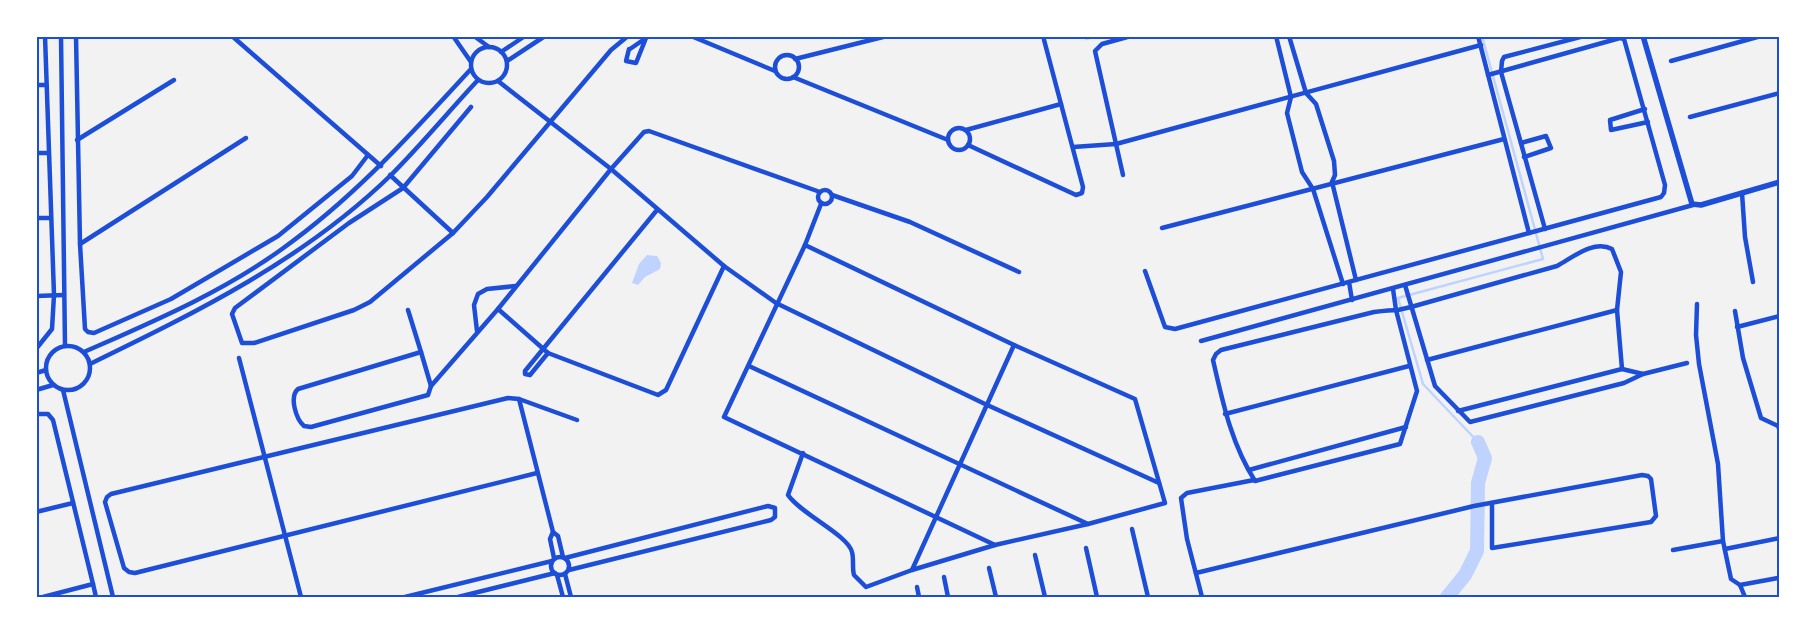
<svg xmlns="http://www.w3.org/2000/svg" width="1816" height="633" font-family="'DejaVu Sans',sans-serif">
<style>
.water{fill:#bfd3fe}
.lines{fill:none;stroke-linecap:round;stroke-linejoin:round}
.stream{stroke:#bfd3fe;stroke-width:2.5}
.river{stroke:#bfd3fe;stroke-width:14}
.minor{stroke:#1d4ed8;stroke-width:4.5}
.tertiary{stroke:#1d4ed8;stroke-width:5.5}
.neatline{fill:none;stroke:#1d4ed8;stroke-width:2}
</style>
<rect width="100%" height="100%" fill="#f2f2f2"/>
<polygon class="water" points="647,255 657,256 661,263 660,269 645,277 638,285 632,283 639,264"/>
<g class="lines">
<g class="stream">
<polyline points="1086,36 1086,39 1096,36"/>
<polyline points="1478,442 1423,384 1398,298 1543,259 1482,36"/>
</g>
<polyline class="river" points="1447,597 1465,575 1477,551 1478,483 1485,458 1478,442"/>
<g class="minor">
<polyline points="61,36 65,346"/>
<polyline points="76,36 80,244 85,329 88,332 94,333 171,299 278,236 352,176 368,155"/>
<polyline points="232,36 381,166"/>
<polyline points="453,36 471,62"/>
<polyline points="474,36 489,47"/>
<polyline points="691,36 775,71"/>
<polyline points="1276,36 1291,97"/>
<polyline points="1289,36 1306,93"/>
<polyline points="646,38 636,63 626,61 629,49 630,49 646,38 649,36"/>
<circle cx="489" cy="65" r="18"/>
<polyline points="501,52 525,36"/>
<circle cx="787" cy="67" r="12"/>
<polyline points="795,59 887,36"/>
<polyline points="507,61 545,36"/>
<polyline points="1671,61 1761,36"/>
<polyline points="1488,75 1620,38 1624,39 1665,185 1664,193 1661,197 1529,233"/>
<polyline points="793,77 948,140"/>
<polyline points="498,81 611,169 724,266 776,303 985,404 1159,483"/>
<polyline points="36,85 46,85"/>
<polyline points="1306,93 1316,104 1334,161 1335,175 1332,182"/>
<polyline points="1291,97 1287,113 1302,172 1313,189 1343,284"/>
<polyline points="471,107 403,188 349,223 235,308 232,314 242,343 254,343 354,310 370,302 453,233 487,197 611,50 628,36"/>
<polyline points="1645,109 1610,120 1611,130 1648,122"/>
<polyline points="1690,117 1780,93"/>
<circle cx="959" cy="139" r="11"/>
<polyline points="966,130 1061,104"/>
<polyline points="77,140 174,80"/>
<polyline points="1521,143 1546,136 1551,148 1524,157"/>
<polyline points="968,145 1076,195 1082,193 1083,187 1043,36"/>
<polyline points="1073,147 1116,144 1481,45"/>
<polyline points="36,153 48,153"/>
<polyline points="390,175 453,233"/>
<polyline points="1123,175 1095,51 1102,44 1131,36"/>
<polyline points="1332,182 1356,280"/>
<circle cx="825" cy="197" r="7"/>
<polyline points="1742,193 1745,237 1753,282"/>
<polyline points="832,195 910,222 1019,272"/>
<polyline points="821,204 805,245 724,417 995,545"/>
<polyline points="36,218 50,218"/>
<polyline points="1162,228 1504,139"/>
<polyline points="1545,229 1501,72 1502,61 1504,57 1584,36"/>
<polyline points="80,244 246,138"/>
<polyline points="1145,271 1165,327 1175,329 1529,233 1478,36"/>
<polyline points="1349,282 1352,300"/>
<polyline points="1405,285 1435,386 1470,422 1624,383 1643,374 1687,363"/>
<path d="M1393 289 1396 310 1417 391 1400 444 1255 481C1231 443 1223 403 1213 360L1216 354 1221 350 1374 312C1382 311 1390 310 1398 310L1411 307 1557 266C1572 258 1594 239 1612 249L1621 272 1617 310 1622 369"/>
<polyline points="36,296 64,295"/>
<polyline points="1697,304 1696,335 1699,364 1718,464 1723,541 1731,579 1740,585 1745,597"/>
<polyline points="498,309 548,353 658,395 666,390 724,266"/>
<path d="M408 310 421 352 298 389C289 397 296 419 304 426L311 427 428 395 431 386 498 309 611 169 644 132 649 131 820 192"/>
<polyline points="1735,311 1743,358 1761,418 1778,426 1780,431"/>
<polyline points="1737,327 1780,316"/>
<polyline points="477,331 474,305 478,294 487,289 516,286"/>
<polyline points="1201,341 1693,205"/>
<circle cx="68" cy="368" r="22"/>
<polyline points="36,349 52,329 54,295 45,36"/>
<path d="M84 352C152 322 221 293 282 249 354 198 412 133 471 69"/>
<polyline points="421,352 431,386"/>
<polyline points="548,353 530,375 525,374 525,371 657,210"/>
<polyline points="239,358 301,597"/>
<polyline points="1427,360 1617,310"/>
<path d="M90 364C197 312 305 259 391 175 421 145 449 111 478 80"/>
<polyline points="749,366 1088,524"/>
<polyline points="36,373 46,370"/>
<polyline points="36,390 53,385"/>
<polyline points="63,390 113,597"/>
<polyline points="519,399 553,532"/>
<polyline points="1458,411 1622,369 1643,374"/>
<polyline points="36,414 48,414 53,420 93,584 43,597"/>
<polyline points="1225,414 1409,366"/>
<path d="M803 453 788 495C801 514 848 535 852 552 854 559 852 568 854 575L866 587 912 570 995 545 1088 524 1165 503 1135 399 1014 345 805 245"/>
<polyline points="1249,470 1406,427"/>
<polyline points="537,473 135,573 129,572 124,568 105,502 107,497 111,494 508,398 519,399 577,420"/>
<polyline points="36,512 73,503"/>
<polyline points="1132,529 1148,597"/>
<polyline points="1086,548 1097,597"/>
<polyline points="1725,549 1780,538"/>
<polyline points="1673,550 1723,541"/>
<polyline points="1035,555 1045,597"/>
<circle cx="560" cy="566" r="9"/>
<polyline points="554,558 550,539 553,532 558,536 563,557"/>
<polyline points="565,558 768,506 775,508 775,517 771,520 569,570"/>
<polyline points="989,568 996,597"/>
<polyline points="912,570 1014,345"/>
<polyline points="1196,573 1474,506 1642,475 1648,476 1651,479 1656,516 1651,522 1492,548 1492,503"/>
<polyline points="565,574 571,597"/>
<polyline points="557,575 563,597"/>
<polyline points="944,577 948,597"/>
<polyline points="93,584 96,597"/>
<polyline points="1740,585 1778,578"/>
<polyline points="917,587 919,597"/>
<polyline points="405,597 552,561"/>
<polyline points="458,597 555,573"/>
<polyline points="1202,597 1187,539 1181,498 1187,493 1254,480"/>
</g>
<polyline class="tertiary" points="1643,36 1692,204 1701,205 1780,182"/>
</g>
<rect width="1816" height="633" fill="none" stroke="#ffffff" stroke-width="75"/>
<rect x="38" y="38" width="1740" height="558" class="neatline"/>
</svg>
